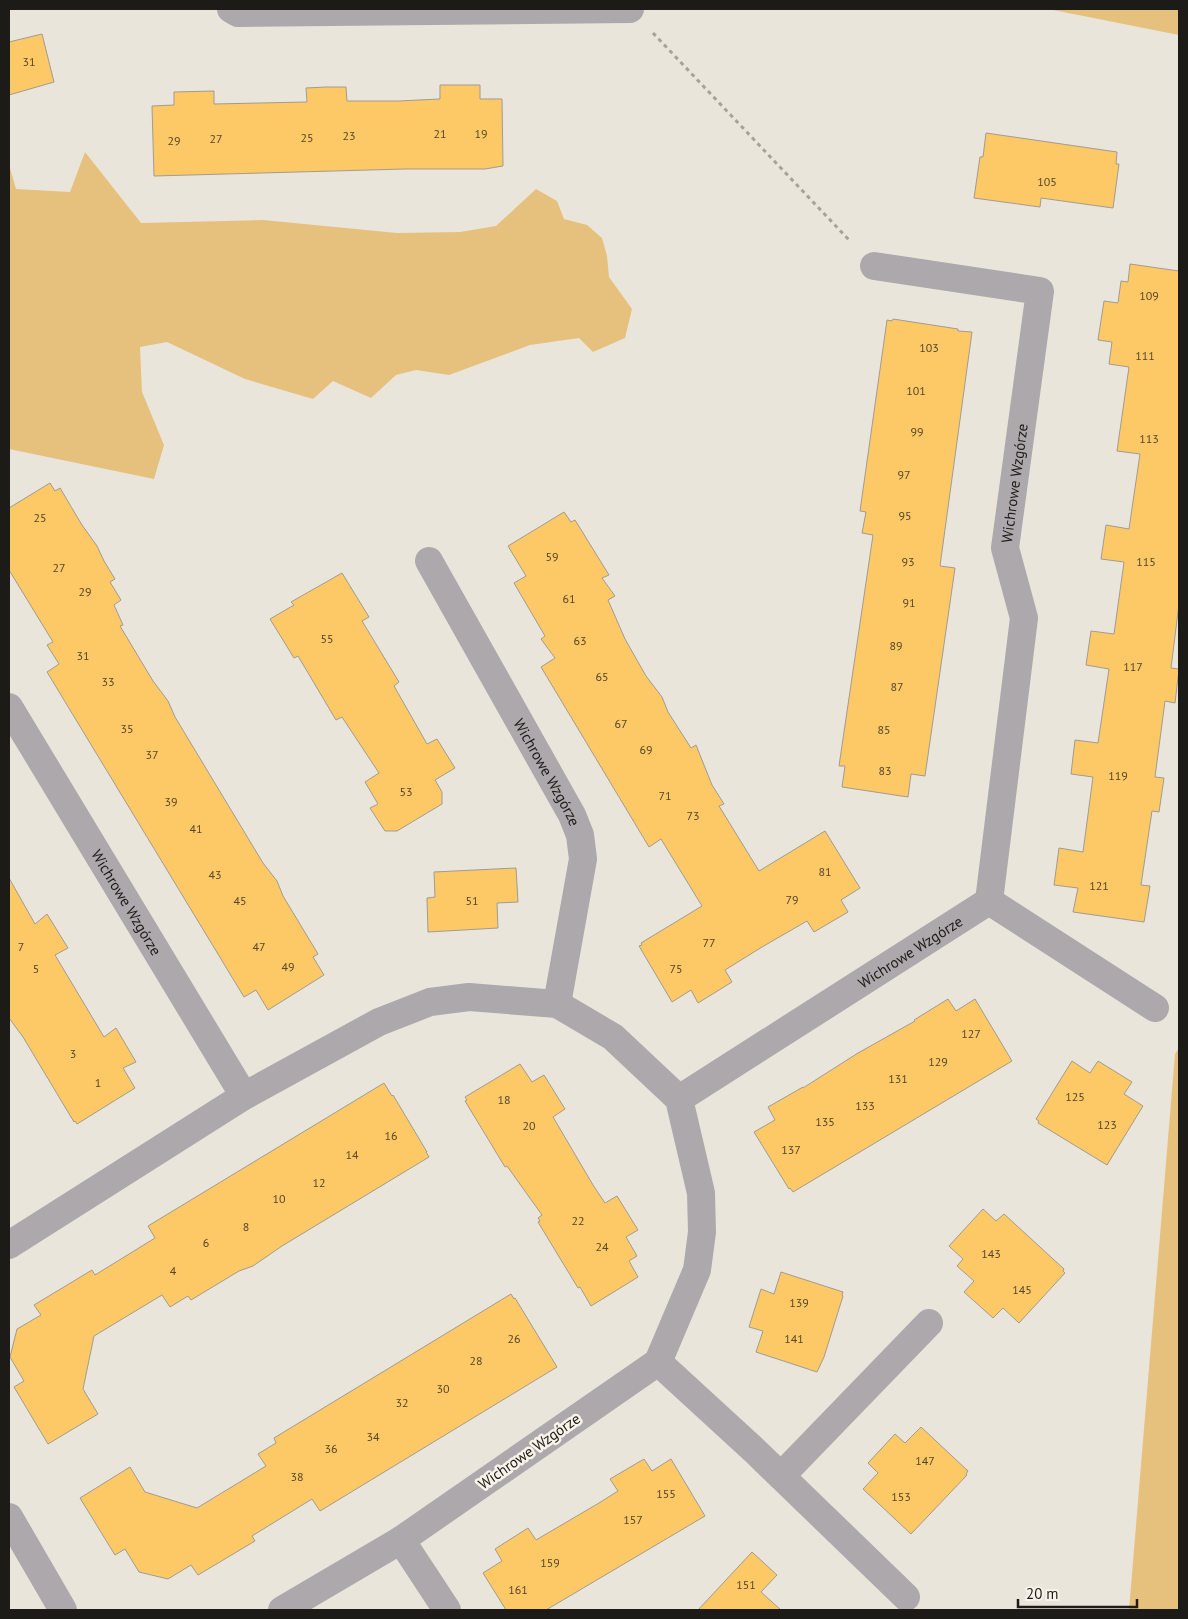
<svg xmlns="http://www.w3.org/2000/svg" width="1188" height="1619" font-family="'PT Sans',sans-serif">
<style>
.green{fill:#e6c17d}
.building{fill:#fcc966;stroke:#a19b92}
.lines{fill:none;stroke-linecap:round;stroke-linejoin:round}
.path{stroke:#a6a29a;stroke-width:3;stroke-dasharray:4 4;stroke-linecap:butt}
.minor{stroke:#aca8ac;stroke-width:28}
.labels{text-anchor:middle;dominant-baseline:central;stroke-width:5;stroke-linejoin:round;paint-order:stroke}
.number-label{font-size:12px;fill:#55462b}
.street-label{font-size:15px;fill:#1d1b17;stroke:#f8f2e8}
</style>
<rect width="100%" height="100%" fill="#eae5db"/>
<g class="green">
<polygon points="1048,9 1179,9 1179,35"/>
<polygon points="85,152 141,223 263,220 397,233 460,232 496,226 536,189 557,201 564,219 587,225 602,238 607,256 609,277 632,309 625,338 593,352 579,338 530,345 449,375 416,370 396,375 371,398 333,381 313,399 245,379 167,342 140,347 142,392 164,445 154,479 9,449 9,168 10,168 16,189 70,192"/>
<polygon points="1179,1048 1179,1610 1129,1610 1175,1054"/>
</g>
<g class="building">
<polygon points="42,34 54,82 9,95 9,42"/>
<polygon points="440,85 480,85 480,99 502,99 503,166 485,169 405,169 154,176 152,106 174,105 174,92 214,91 214,104 307,102 306,88 326,87 346,87 347,101 398,101 440,99"/>
<polygon points="986,133 1117,152 1116,164 1119,164 1113,208 1041,198 1040,207 974,198 980,157 983,157"/>
<polygon points="1130,264 1179,271 1179,604 1171,668 1179,669 1175,703 1165,701 1155,777 1164,778 1159,812 1152,811 1141,885 1150,886 1144,922 1073,912 1078,888 1054,885 1059,848 1083,852 1093,777 1071,774 1075,740 1098,743 1109,669 1086,665 1091,631 1114,634 1124,562 1101,559 1106,525 1129,529 1140,454 1117,451 1129,367 1109,364 1112,342 1098,340 1104,301 1118,303 1121,281 1128,282"/>
<polygon points="893,319 958,329 958,331 972,332 940,566 955,568 925,776 911,774 908,797 842,787 845,766 839,766 873,535 862,533 866,512 860,511 887,320 892,321"/>
<polygon points="50,483 55,491 60,488 82,525 97,546 104,561 115,579 110,582 121,600 114,605 123,625 120,626 153,681 168,701 175,717 263,863 277,881 283,896 318,954 313,957 324,975 268,1010 256,990 244,997 47,672 59,664 47,645 53,642 9,570 9,508"/>
<polygon points="564,512 571,522 575,520 609,575 602,578 615,596 608,600 625,639 646,676 662,697 668,712 691,748 696,745 712,785 724,804 719,806 759,871 825,831 860,888 841,900 848,912 814,932 807,921 762,947 725,970 732,982 698,1003 691,990 672,1002 639,946 642,945 641,943 702,906 661,839 649,847 541,667 555,658 541,639 545,636 514,583 526,576 508,546"/>
<polygon points="342,573 369,617 362,621 399,682 394,686 427,744 437,739 455,768 435,780 442,792 442,804 397,831 385,831 370,808 378,804 365,782 379,773 342,717 336,720 298,656 294,658 270,619 294,605 291,602"/>
<polygon points="516,868 518,902 497,903 498,928 428,932 427,898 435,897 434,872"/>
<polygon points="9,878 35,924 47,914 68,948 55,955 104,1037 116,1028 136,1062 123,1068 135,1088 77,1124 75,1121 74,1122 23,1037 9,1018"/>
<polygon points="948,999 956,1011 975,999 1012,1061 793,1192 790,1188 789,1189 754,1132 775,1120 768,1107 803,1087 803,1088 858,1053 915,1021 914,1020"/>
<polygon points="1072,1061 1090,1073 1098,1061 1132,1082 1124,1094 1143,1106 1107,1165 1038,1123 1039,1121 1036,1119"/>
<polygon points="520,1064 532,1082 544,1075 565,1109 553,1117 593,1185 605,1203 617,1196 638,1230 626,1237 637,1256 629,1261 638,1277 591,1306 580,1287 578,1288 538,1222 540,1221 538,1218 542,1215 507,1166 505,1167 465,1101 467,1100 465,1097"/>
<polygon points="384,1083 392,1096 393,1095 427,1152 426,1152 429,1157 282,1246 253,1266 239,1271 191,1300 188,1296 170,1307 162,1295 94,1336 83,1389 98,1414 48,1444 14,1387 24,1381 10,1357 17,1329 41,1315 34,1305 92,1270 95,1275 155,1238 148,1226"/>
<polygon points="983,1209 996,1221 1004,1214 1064,1269 1063,1271 1065,1273 1019,1323 1003,1308 993,1318 964,1292 974,1281 957,1266 963,1259 949,1246"/>
<polygon points="781,1272 843,1292 842,1295 843,1296 824,1357 817,1372 756,1352 763,1331 749,1327 761,1289 774,1294"/>
<polygon points="511,1294 514,1299 515,1298 557,1367 320,1511 312,1499 252,1536 255,1541 198,1575 191,1565 168,1579 139,1572 125,1549 115,1555 80,1498 130,1467 145,1492 197,1508 266,1466 258,1454 276,1443 274,1438"/>
<polygon points="921,1427 968,1471 966,1474 967,1475 911,1534 863,1489 878,1473 868,1463 895,1434 905,1443"/>
<polygon points="644,1459 652,1471 671,1459 705,1516 546,1610 506,1610 483,1573 502,1561 495,1549 528,1528 536,1540 599,1503 618,1491 610,1479"/>
<polygon points="752,1552 777,1575 761,1592 781,1610 698,1610"/>
</g>
<g class="lines">
<polyline class="path" points="653,33 850,241"/>
<g class="minor">
<polyline points="231,9 238,13 630,9"/>
<path id="s1" d="M429 561 572 815 580 835 583 859 557 1004"/>
<path id="s2" d="M9 707 244 1096"/>
<polyline points="989,901 1155,1008"/>
<path id="s3" d="M679 1099 989 901 1024 618 1005 548 1040 291 874 266"/>
<polyline points="9,1245 244,1096 379,1022 430,1002 469,997 557,1004 613,1037 679,1099 701,1193 702,1232 697,1270 658,1362 401,1540 282,1610"/>
<polyline points="658,1362 755,1451 906,1597"/>
<polyline points="781,1476 929,1323"/>
<polyline points="9,1517 63,1610"/>
<polyline points="401,1540 447,1610"/>
</g>
</g>
<g class="labels">
<g class="number-label">
<text x="29" y="61">31</text>
<text x="440" y="133">21</text>
<text x="481" y="133">19</text>
<text x="349" y="135">23</text>
<text x="307" y="137">25</text>
<text x="216" y="138">27</text>
<text x="174" y="140">29</text>
<text x="1047" y="181">105</text>
<text x="1149" y="295">109</text>
<text x="929" y="347">103</text>
<text x="1145" y="355">111</text>
<text x="916" y="390">101</text>
<text x="917" y="431">99</text>
<text x="1149" y="438">113</text>
<text x="904" y="474">97</text>
<text x="905" y="515">95</text>
<text x="40" y="517">25</text>
<text x="552" y="556">59</text>
<text x="908" y="561">93</text>
<text x="1146" y="561">115</text>
<text x="59" y="567">27</text>
<text x="85" y="591">29</text>
<text x="569" y="598">61</text>
<text x="909" y="602">91</text>
<text x="327" y="638">55</text>
<text x="580" y="640">63</text>
<text x="896" y="645">89</text>
<text x="83" y="655">31</text>
<text x="1133" y="666">117</text>
<text x="602" y="676">65</text>
<text x="108" y="681">33</text>
<text x="897" y="686">87</text>
<text x="621" y="723">67</text>
<text x="127" y="728">35</text>
<text x="884" y="729">85</text>
<text x="646" y="749">69</text>
<text x="152" y="754">37</text>
<text x="885" y="770">83</text>
<text x="1118" y="775">119</text>
<text x="406" y="791">53</text>
<text x="665" y="795">71</text>
<text x="171" y="801">39</text>
<text x="693" y="815">73</text>
<text x="196" y="828">41</text>
<text x="825" y="871">81</text>
<text x="215" y="874">43</text>
<text x="1099" y="885">121</text>
<text x="792" y="899">79</text>
<text x="240" y="900">45</text>
<text x="472" y="900">51</text>
<text x="709" y="942">77</text>
<text x="21" y="946">7</text>
<text x="259" y="946">47</text>
<text x="288" y="966">49</text>
<text x="36" y="968">5</text>
<text x="676" y="968">75</text>
<text x="971" y="1033">127</text>
<text x="73" y="1053">3</text>
<text x="938" y="1061">129</text>
<text x="898" y="1078">131</text>
<text x="98" y="1082">1</text>
<text x="1075" y="1096">125</text>
<text x="504" y="1099">18</text>
<text x="865" y="1105">133</text>
<text x="825" y="1121">135</text>
<text x="1107" y="1124">123</text>
<text x="529" y="1125">20</text>
<text x="391" y="1135">16</text>
<text x="791" y="1149">137</text>
<text x="352" y="1154">14</text>
<text x="319" y="1182">12</text>
<text x="279" y="1198">10</text>
<text x="578" y="1220">22</text>
<text x="246" y="1226">8</text>
<text x="206" y="1242">6</text>
<text x="602" y="1246">24</text>
<text x="991" y="1253">143</text>
<text x="173" y="1270">4</text>
<text x="1022" y="1289">145</text>
<text x="799" y="1302">139</text>
<text x="514" y="1338">26</text>
<text x="794" y="1338">141</text>
<text x="476" y="1360">28</text>
<text x="443" y="1388">30</text>
<text x="402" y="1402">32</text>
<text x="373" y="1436">34</text>
<text x="331" y="1448">36</text>
<text x="925" y="1460">147</text>
<text x="297" y="1476">38</text>
<text x="666" y="1493">155</text>
<text x="901" y="1496">153</text>
<text x="633" y="1519">157</text>
<text x="550" y="1562">159</text>
<text x="746" y="1584">151</text>
<text x="518" y="1589">161</text>
</g>
<g class="street-label">
<text stroke="none"><textPath href="#s3" startOffset="791">Wichrowe Wzgórze</textPath></text>
<text stroke="none"><textPath href="#s1" startOffset="242">Wichrowe Wzgórze</textPath></text>
<text stroke="none"><textPath href="#s2" startOffset="228">Wichrowe Wzgórze</textPath></text>
<text stroke="none"><textPath href="#s3" startOffset="274">Wichrowe Wzgórze</textPath></text>
<text transform="translate(529 1451) rotate(-35)">Wichrowe Wzgórze</text>
</g>
</g>
<rect width="1188" height="1619" fill="none" stroke="#1d1b17" stroke-width="20"/>
<path d="M1018 1599v8h119v-8" fill="none" stroke="#1d1b17" stroke-width="2.5"/>
<text x="1026" y="1599" font-size="15" fill="#1d1b17" stroke="#f8f2e8" stroke-width="4" paint-order="stroke">20 m</text>
</svg>
